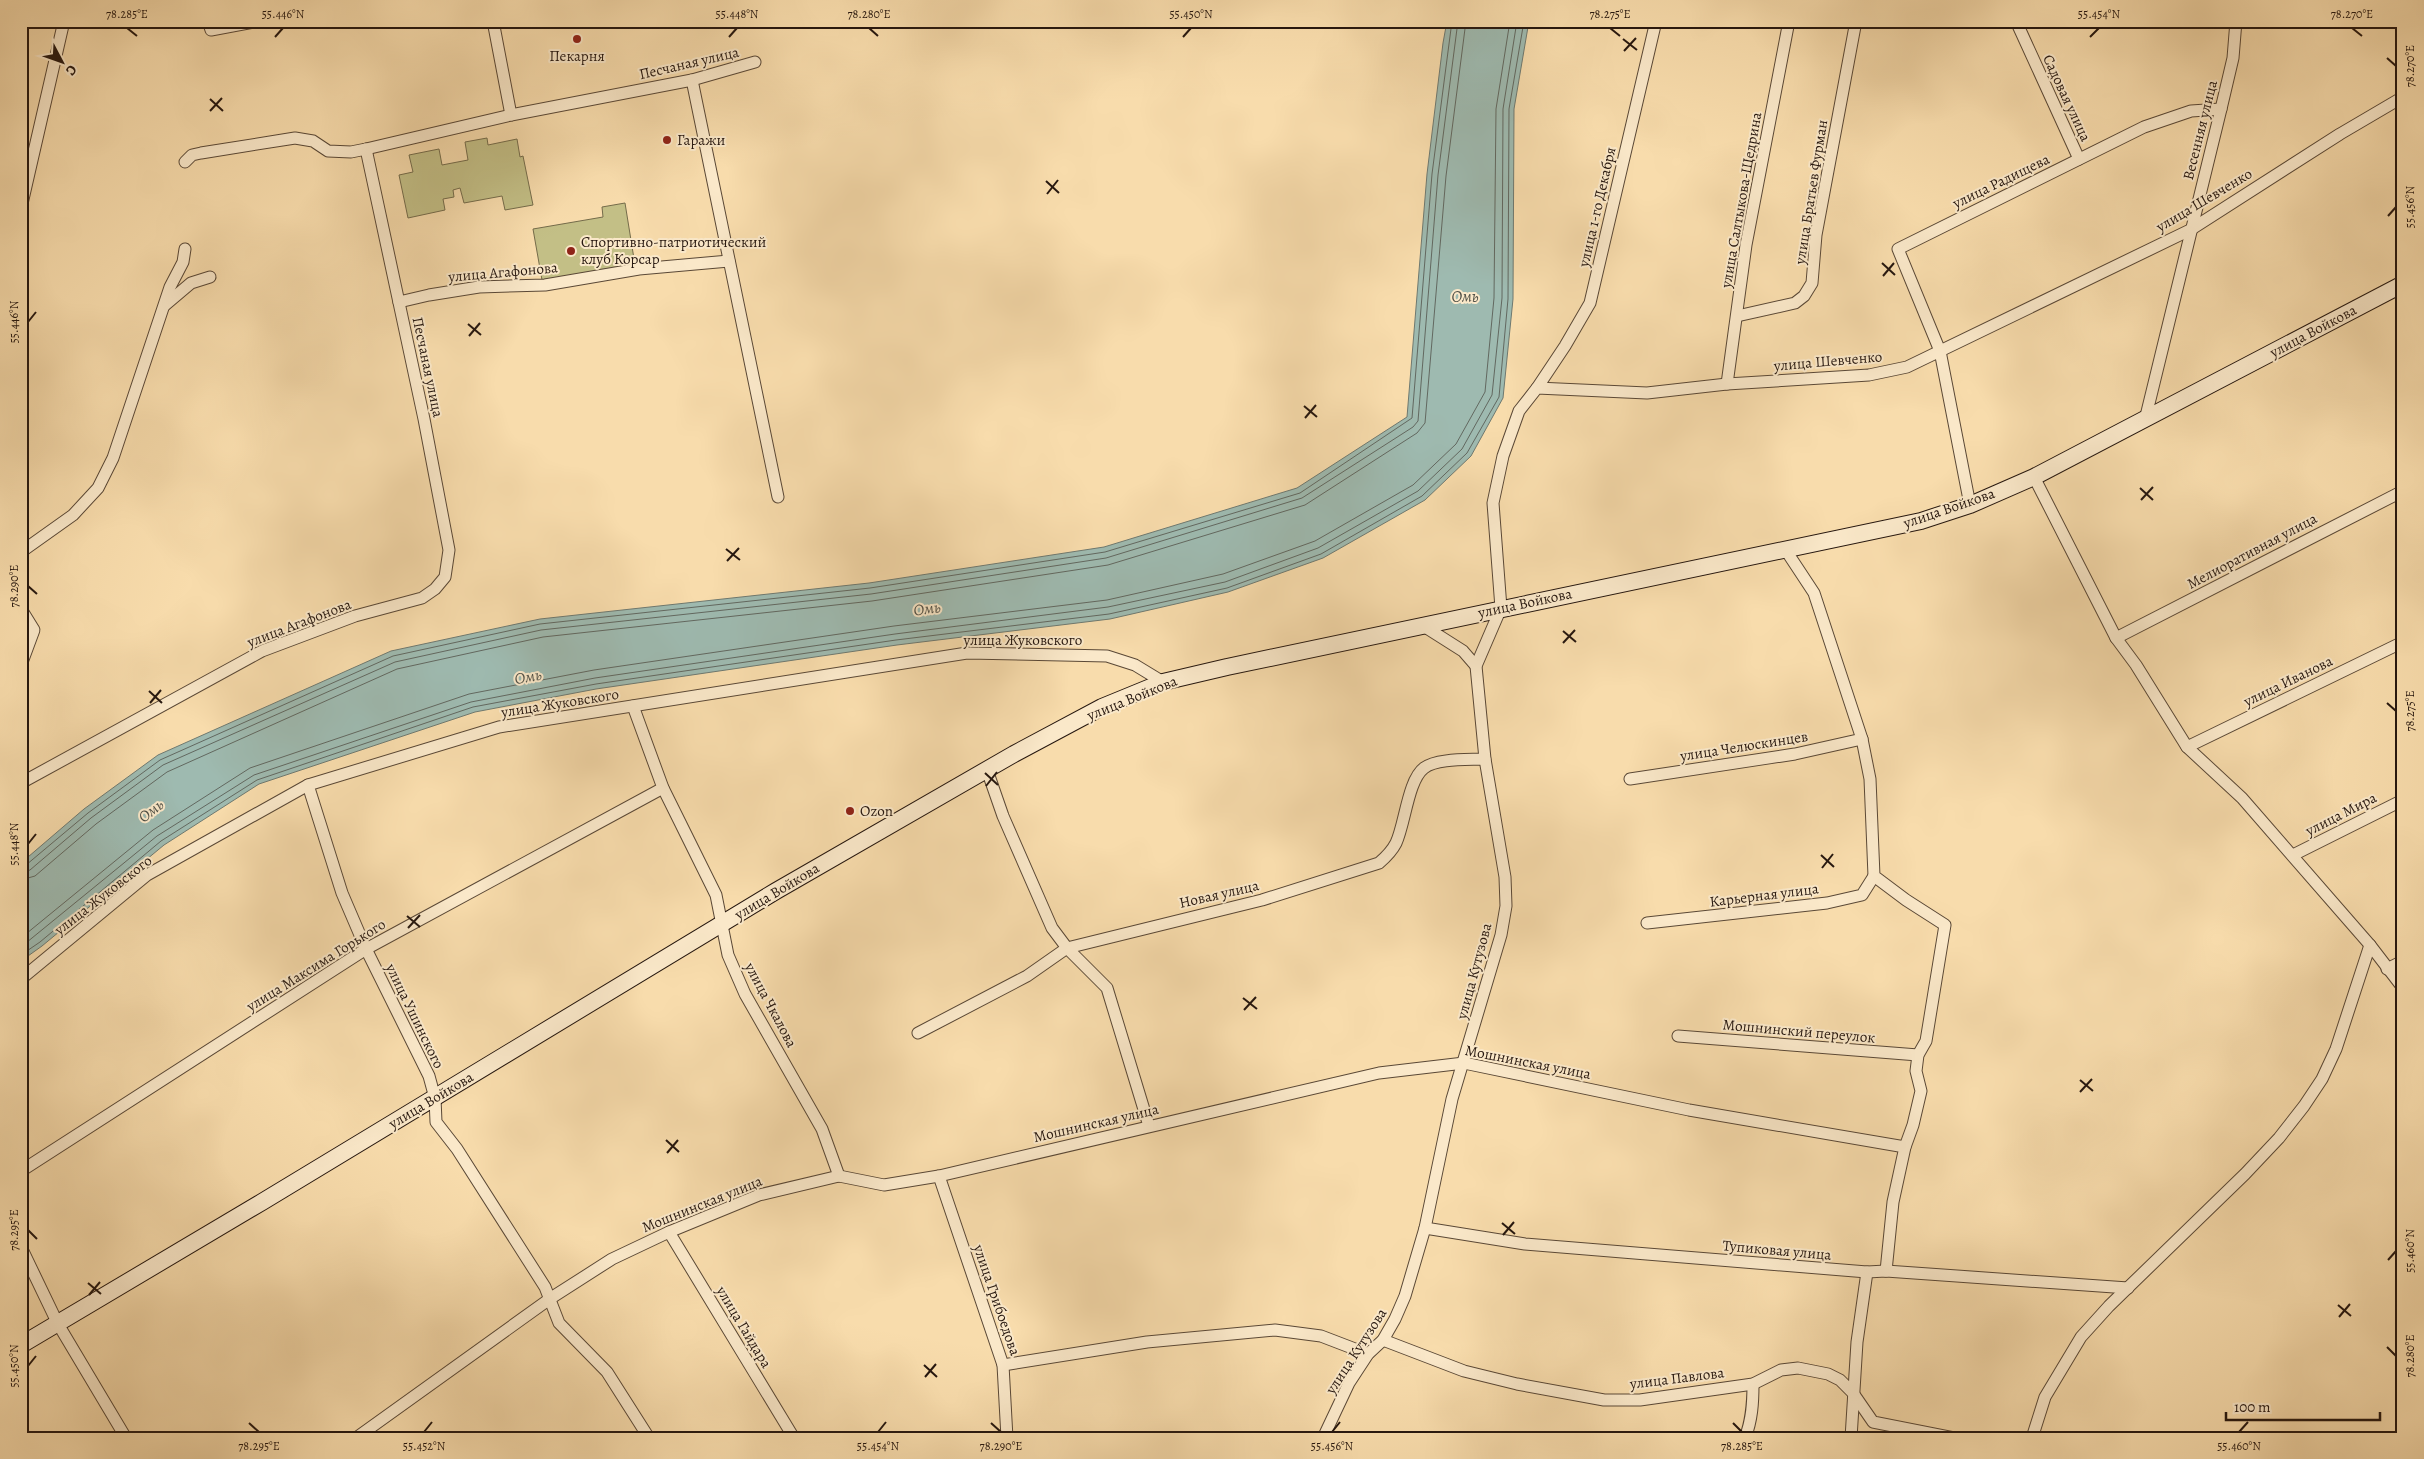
<svg xmlns="http://www.w3.org/2000/svg" width="2424" height="1459" font-family="Alegreya,serif">
<style>
.green{fill:#c3bf86;stroke:#746b4a}
.water{fill:#9ebab0;stroke:#6e7970}
.lines{fill:none;stroke-linecap:round;stroke-linejoin:round}
.shore{stroke:#626860;stroke-width:1}
.minor-casing{stroke:#5a4836;stroke-width:13}
.secondary-casing{stroke:#26170f;stroke-width:18}
.minor{stroke:#fae8c9;stroke-width:11}
.secondary{stroke:#fae8c9;stroke-width:16}
.ticks{fill:none;stroke:#26170f;stroke-width:2}
.poi-dot{fill:#8f2418;stroke:#fae8c9;stroke-width:2}
.labels{text-anchor:middle;dominant-baseline:central;stroke-width:4;stroke-linejoin:round;paint-order:stroke}
.poi-label{font-size:15px;fill:#26170f;stroke:#fae8c9;text-anchor:start}
.street-label{font-size:15px;fill:#26170f;stroke:#fae8c9}
.water-label{font-size:16px;font-style:italic;fill:#505047;stroke:#fae8c9}
.neatline{fill:none;stroke:#26170f;stroke-width:2}
.ticks-label{font-size:12px;text-anchor:middle;fill:#26170f}
</style>
<rect width="100%" height="100%" fill="#f8dcac"/>
<filter id="stains"><feTurbulence type="fractalNoise" baseFrequency=".004" numOctaves="4"/><feColorMatrix values="0 0 0 0 .2 0 0 0 0 .09 0 0 0 0 .02 0 0 0 .5 -.17"/></filter>
<radialGradient id="worn" r=".72"><stop offset=".6" stop-color="#630" stop-opacity="0"/><stop offset="1" stop-color="#630" stop-opacity=".3"/></radialGradient>
<g class="green">
<polygon points="487,138 488,145 517,139 520,157 523,156 533,205 505,210 502,196 464,203 460,188 453,190 454,197 443,199 445,210 408,218 399,175 413,172 409,155 439,149 442,165 468,160 465,142"/>
<polygon points="625,203 635,265 542,280 533,229 603,217 602,207"/>
</g>
<polygon class="water" points="1447,21 1529,21 1514,109 1513,299 1503,398 1471,456 1425,500 1323,558 1228,592 1110,619 897,645 596,689 475,712 259,784 164,845 42,946 21,961 21,863 84,809 158,755 391,651 540,619 869,583 1104,547 1297,488 1407,417 1427,174 1443,43"/>
<g class="lines">
<g class="shore">
<polyline points="21,866 26,865 88,813 160,760 393,656 540,624 870,588 1105,552 1300,493 1412,418 1432,174 1452,21"/>
<polyline points="21,873 30,870 91,818 163,765 395,662 541,630 871,594 1106,558 1302,498 1413,427 1418,421 1438,175 1458,21"/>
<polyline points="21,880 35,876 96,824 167,772 397,669 543,637 872,601 1108,565 1305,505 1417,433 1425,423 1446,176 1466,21"/>
<polyline points="21,938 153,830 250,768 469,694 594,670 894,626 1107,600 1223,574 1315,541 1413,485 1456,444 1485,392 1494,298 1496,109 1510,21"/>
<polyline points="21,947 157,836 254,775 471,702 595,678 895,634 1108,607 1225,582 1318,548 1418,491 1462,449 1492,395 1502,298 1503,109 1517,21"/>
<polyline points="21,955 40,942 161,841 257,780 473,707 596,684 896,640 1109,614 1227,588 1321,554 1422,496 1467,453 1499,397 1508,299 1509,109 1524,21"/>
</g>
<defs>
<g id="minor">
<polyline points="208,21 211,30 260,21"/>
<polyline points="493,21 511,115"/>
<polyline points="2016,21 2079,159"/>
<polyline points="692,80 778,497"/>
<polyline points="185,162 192,155 201,153 295,138 313,141 328,151 351,152 366,149 511,115 692,80 755,62"/>
<polyline points="21,208 64,21"/>
<polyline points="399,302 429,295 479,287 545,285 639,269 729,261"/>
<polyline points="165,305 191,283 210,277"/>
<polyline points="1737,316 1795,303 1804,296 1812,283 1816,235 1856,21"/>
<polyline points="1727,384 1746,245 1789,21"/>
<polyline points="1537,388 1565,346 1590,303 1656,21"/>
<polyline points="2145,420 2221,109 2233,58 2236,21"/>
<polyline points="2034,477 2116,638 2136,665 2187,747 2242,798 2370,945 2403,988"/>
<polyline points="1970,505 1940,351 1898,249 2144,127 2191,111 2221,109"/>
<polyline points="1785,549 1814,593 1862,739 1870,779 1874,876 1906,900 1945,925 1926,1041 1918,1055 1916,1071 1921,1091 1913,1125 1905,1147 1893,1202 1886,1271"/>
<polyline points="21,552 73,515 98,488 113,458 170,287 183,262 185,249"/>
<polyline points="21,609 34,630 21,665"/>
<polyline points="1422,625 1463,651 1476,666"/>
<polyline points="2116,638 2403,491"/>
<polyline points="633,706 663,788 716,895 728,955 745,994 822,1129 839,1176"/>
<polyline points="2187,747 2403,642"/>
<polyline points="987,770 1003,816 1052,928 1067,948 1107,988 1149,1126"/>
<polyline points="1630,779 1795,754 1862,739"/>
<polyline points="21,783 262,651 355,616 422,598 435,589 445,577 449,550 424,419 366,149"/>
<polyline points="308,785 342,893 366,949 429,1076 435,1098 436,1122 457,1149 545,1287 559,1323 607,1372 649,1438"/>
<polyline points="2293,855 2403,800"/>
<polyline points="1647,923 1827,903 1862,895 1874,876"/>
<polyline points="2387,969 2403,961"/>
<polyline points="21,979 147,875 308,785 499,727 967,653 1107,656 1135,665 1163,682"/>
<path d="M918 1033 1027 976 1067 948 1262 900 1379 863C1386 857 1392 851 1396 843 1405 824 1408 780 1424 768 1437 758 1469 760 1485 759"/>
<polyline points="1678,1036 1918,1055"/>
<polyline points="21,1171 366,949 663,788"/>
<polyline points="939,1176 1003,1365 1007,1438"/>
<polyline points="1425,1228 1525,1244 1867,1272 1886,1271 2128,1288"/>
<polyline points="669,1232 794,1438"/>
<polyline points="21,1247 58,1324 126,1438"/>
<polyline points="1383,1340 1464,1371 1517,1384 1604,1400 1640,1400 1753,1384 1781,1370 1798,1368 1828,1374 1840,1380 1853,1393 1873,1422 1954,1438"/>
<polyline points="1003,1365 1147,1342 1275,1330 1321,1336 1368,1354"/>
<polyline points="356,1438 551,1298 612,1259 669,1232 759,1195 839,1176 884,1185 939,1176 1379,1073 1464,1063 1689,1110 1905,1147"/>
<polyline points="1323,1438 1349,1383 1368,1354 1383,1340 1395,1319 1405,1296 1425,1228 1452,1099 1501,935 1506,906 1505,877 1485,759 1476,666 1501,608 1493,503 1503,456 1519,411 1537,388 1647,393 1727,384 1869,375 1907,367 2190,230 2340,134 2403,97"/>
<path d="M1745 1438C1752 1420 1753 1403 1753 1384"/>
<polyline points="1851,1438 1857,1342 1867,1272"/>
<polyline points="2032,1438 2045,1397 2081,1337 2109,1306 2245,1174 2279,1138 2304,1106 2322,1079 2336,1049 2370,945"/>
</g>
<polyline id="secondary" points="21,1345 262,1202 776,891 1014,754 1102,707 1163,682 1227,667 1921,521 1970,505 2034,477 2403,284"/>
</defs>
<use href="#minor" class="minor-casing"/>
<use href="#secondary" class="secondary-casing"/>
<use href="#minor" class="minor"/>
<use href="#secondary" class="secondary"/>
</g>
<path class="ticks" d="M127 28 137 36M869 28 878 36M1610 28 1620 36M2352 28 2362 36M275 37 283 28M729 37 737 28M1183 37 1191 28M2090 37 2099 28M1623 39 1637 50M1624 51 1636 38M2387 58 2396 66M210 99 223 111M210 111 222 98M1046 181 1059 193M1047 194 1058 180M2388 216 2396 207M1882 263 1895 275M1883 276 1894 263M28 322 36 312M468 324 481 335M469 336 480 323M1304 406 1317 417M1305 418 1316 405M2140 488 2153 500M2141 500 2153 487M726 549 740 560M727 561 739 548M28 586 37 594M1563 631 1576 642M1563 643 1575 630M149 691 162 703M150 703 161 690M2387 703 2396 711M985 773 998 785M986 786 997 772M28 844 36 834M1821 855 1834 867M1822 868 1833 854M407 916 420 927M408 928 420 915M1243 998 1257 1009M1244 1010 1256 997M2080 1080 2093 1091M2080 1092 2092 1079M666 1140 679 1152M667 1153 678 1140M1502 1223 1515 1234M28 1230 37 1239M1503 1235 1514 1222M2388 1260 2396 1251M88 1283 101 1294M89 1295 100 1282M2338 1305 2351 1316M2339 1317 2350 1304M2387 1347 2396 1356M924 1365 937 1377M28 1366 36 1356M925 1377 936 1364M249 1423 259 1432M991 1423 1001 1432M1733 1423 1742 1432M424 1432 432 1422M878 1432 886 1422M1332 1432 1340 1422M2239 1432 2248 1422"/>
<g class="poi-dot">
<circle cx="577" cy="39" r="5"/>
<circle cx="667" cy="140" r="5"/>
<circle cx="571" cy="251" r="5"/>
<circle cx="850" cy="811" r="5"/>
</g>
<g class="labels">
<g class="poi-label">
<text x="577" y="56" text-anchor="middle">Пекарня</text>
<text x="677" y="140">Гаражи</text>
<text x="581" y="242">Спортивно-патриотический<tspan x="581" dy="17">клуб Корсар</tspan></text>
<text x="860" y="811">Ozon</text>
</g>
<g class="street-label">
<text transform="translate(689 63) rotate(-13)">Песчаная улица</text>
<text transform="translate(2067 98) rotate(65)">Садовая улица</text>
<text transform="translate(2200 130) rotate(-76)">Весенняя улица</text>
<text transform="translate(2001 181) rotate(-26)">улица Радищева</text>
<text transform="translate(1811 192) rotate(-81)">улица Братьев Фурман</text>
<text transform="translate(1741 200) rotate(-80)">улица Салтыкова-Щедрина</text>
<text transform="translate(2204 200) rotate(-31)">улица Шевченко</text>
<text transform="translate(1597 207) rotate(-77)">улица 1-го Декабря</text>
<text transform="translate(503 272) rotate(-5)">улица Агафонова</text>
<text transform="translate(2313 331) rotate(-28)">улица Войкова</text>
<text transform="translate(1828 361) rotate(-5)">улица Шевченко</text>
<text transform="translate(428 367) rotate(78)">Песчаная улица</text>
<text transform="translate(1949 508) rotate(-19)">улица Войкова</text>
<text transform="translate(2252 551) rotate(-28)">Мелиоративная улица</text>
<text transform="translate(1525 603) rotate(-12)">улица Войкова</text>
<text transform="translate(299 623) rotate(-21)">улица Агафонова</text>
<text x="1023" y="640">улица Жуковского</text>
<text transform="translate(2288 681) rotate(-26)">улица Иванова</text>
<text transform="translate(1132 698) rotate(-22)">улица Войкова</text>
<text transform="translate(560 703) rotate(-9)">улица Жуковского</text>
<text transform="translate(1744 746) rotate(-9)">улица Челюскинцев</text>
<text transform="translate(2341 814) rotate(-27)">улица Мира</text>
<text transform="translate(777 891) rotate(-31)">улица Войкова</text>
<text transform="translate(1219 894) rotate(-13)">Новая улица</text>
<text transform="translate(103 895) rotate(-38)">улица Жуковского</text>
<text transform="translate(1764 895) rotate(-7)">Карьерная улица</text>
<text transform="translate(316 965) rotate(-32)">улица Максима Горького</text>
<text transform="translate(1474 971) rotate(-75)">улица Кутузова</text>
<text transform="translate(771 1005) rotate(62)">улица Чкалова</text>
<text transform="translate(415 1016) rotate(64)">улица Ушинского</text>
<text transform="translate(1799 1031) rotate(5)">Мошнинский переулок</text>
<text transform="translate(1528 1062) rotate(11)">Мошнинская улица</text>
<text transform="translate(431 1100) rotate(-31)">улица Войкова</text>
<text transform="translate(1096 1123) rotate(-13)">Мошнинская улица</text>
<text transform="translate(702 1204) rotate(-22)">Мошнинская улица</text>
<text transform="translate(1777 1250) rotate(5)">Тупиковая улица</text>
<text transform="translate(997 1300) rotate(71)">улица Грибоедова</text>
<text transform="translate(744 1327) rotate(59)">улица Гайдара</text>
<text transform="translate(1356 1351) rotate(-57)">улица Кутузова</text>
<text transform="translate(1677 1378) rotate(-7)">улица Павлова</text>
</g>
<g class="water-label">
<text x="1465" y="297">Омь</text>
<text transform="translate(927 609) rotate(-8)">Омь</text>
<text transform="translate(528 677) rotate(-10)">Омь</text>
<text transform="translate(151 811) rotate(-38)">Омь</text>
</g>
</g>
<rect width="2424" height="1459" fill="none" stroke="#f8dcac" stroke-width="55"/>
<g transform="translate(62 62) rotate(131)" stroke="#fae8c9" stroke-width="4" paint-order="stroke">
<path d="M0-4L9 19L0 12L-9 19Z" fill="#26170f"/>
<text y="-8" font-size="14" font-weight="bold" text-anchor="middle" fill="#26170f">С</text>
</g>
<path d="M2226 1412v8h154v-8" fill="none" stroke="#26170f" stroke-width="2.5"/>
<text x="2234" y="1412" font-size="15" fill="#26170f" stroke="#fae8c9" stroke-width="4" paint-order="stroke">100 m</text>
<rect x="28" y="28" width="2368" height="1404" class="neatline"/>
<g class="ticks-label">
<text x="127" y="18">78.285°E</text>
<text x="283" y="18">55.446°N</text>
<text x="737" y="18">55.448°N</text>
<text x="869" y="18">78.280°E</text>
<text x="1191" y="18">55.450°N</text>
<text x="1610" y="18">78.275°E</text>
<text x="2099" y="18">55.454°N</text>
<text x="2352" y="18">78.270°E</text>
<text transform="translate(2410 66) rotate(-90)" y="4">78.270°E</text>
<text transform="translate(2410 207) rotate(-90)" y="4">55.456°N</text>
<text transform="translate(14 322) rotate(-90)" y="4">55.446°N</text>
<text transform="translate(14 586) rotate(-90)" y="4">78.290°E</text>
<text transform="translate(2410 711) rotate(-90)" y="4">78.275°E</text>
<text transform="translate(14 844) rotate(-90)" y="4">55.448°N</text>
<text transform="translate(14 1230) rotate(-90)" y="4">78.295°E</text>
<text transform="translate(2410 1251) rotate(-90)" y="4">55.460°N</text>
<text transform="translate(2410 1356) rotate(-90)" y="4">78.280°E</text>
<text transform="translate(14 1366) rotate(-90)" y="4">55.450°N</text>
<text x="259" y="1450">78.295°E</text>
<text x="424" y="1450">55.452°N</text>
<text x="878" y="1450">55.454°N</text>
<text x="1001" y="1450">78.290°E</text>
<text x="1332" y="1450">55.456°N</text>
<text x="1742" y="1450">78.285°E</text>
<text x="2239" y="1450">55.460°N</text>
</g>
<rect width="100%" height="100%" filter="url(#stains)"/>
<rect width="100%" height="100%" fill="url(#worn)"/>
</svg>
